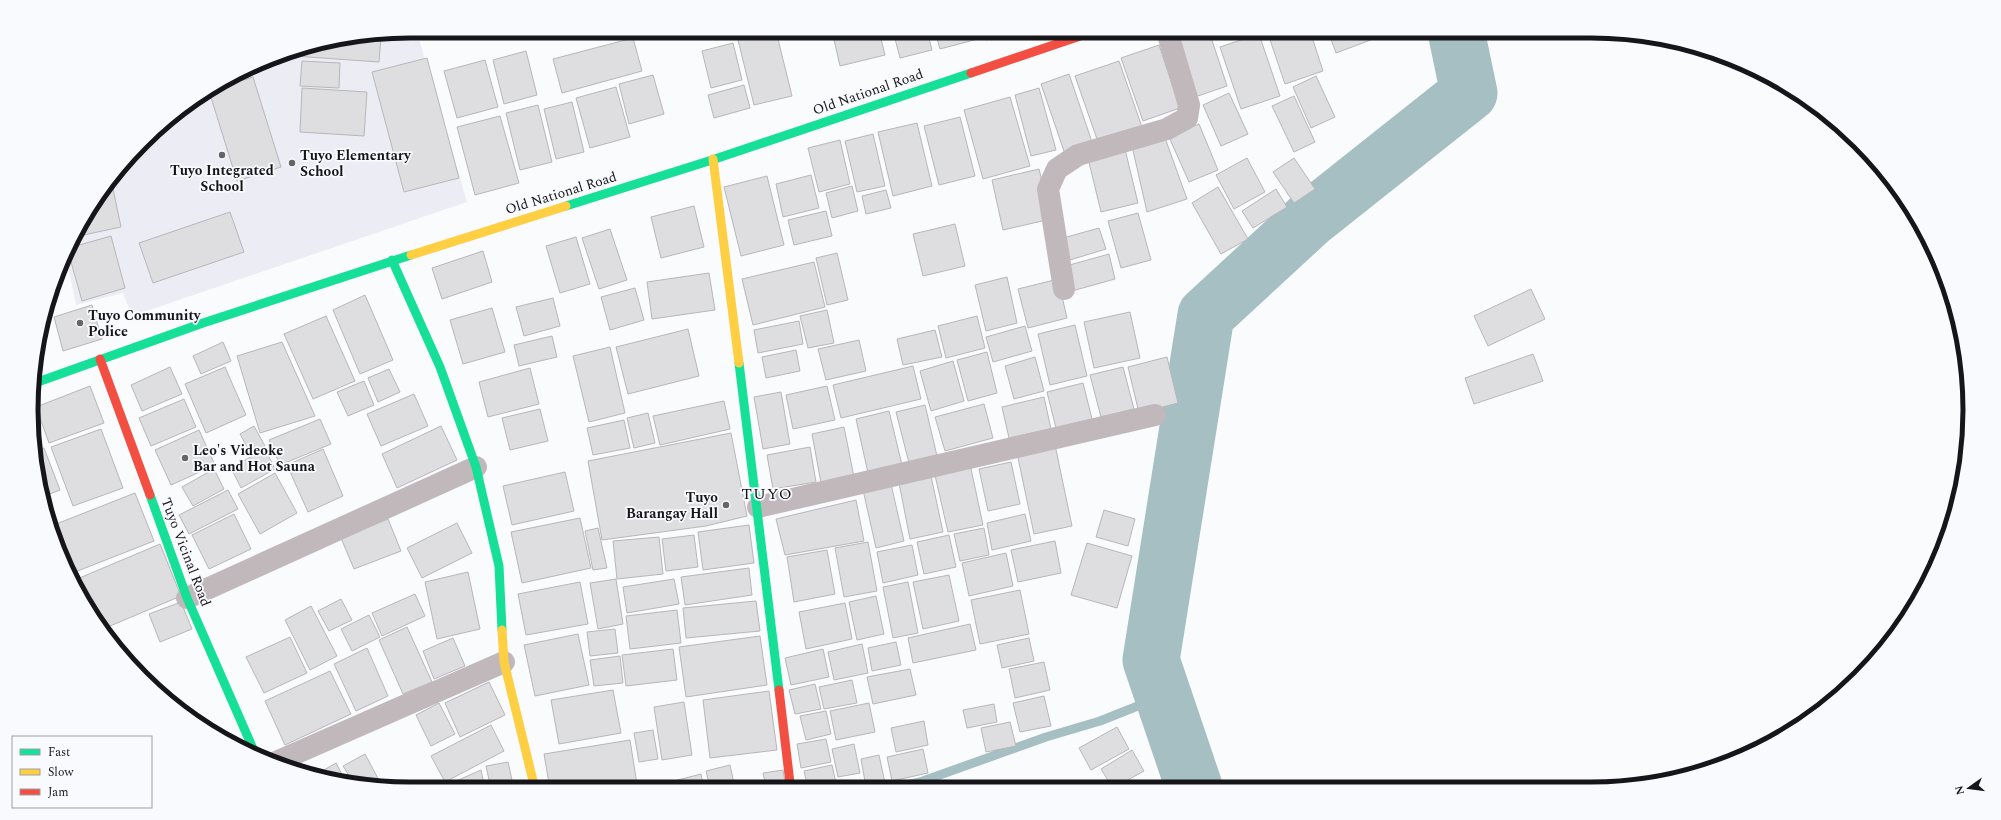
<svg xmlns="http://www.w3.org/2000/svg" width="2001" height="820" font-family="Spectral,serif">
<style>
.built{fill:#ecedf4}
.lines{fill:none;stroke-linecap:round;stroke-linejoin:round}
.stream{stroke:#a5bfc2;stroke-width:9}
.river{stroke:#a5bfc2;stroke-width:57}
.building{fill:#dedee1;stroke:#b7b7ba}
.street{stroke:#c0b8bb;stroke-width:22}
.fast{stroke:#16e098;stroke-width:9}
.slow{stroke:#ffcf43;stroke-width:9}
.jam{stroke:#f24e42;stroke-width:9}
.poi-dot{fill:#666669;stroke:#f9fafe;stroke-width:1.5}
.labels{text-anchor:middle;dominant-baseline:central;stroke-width:3.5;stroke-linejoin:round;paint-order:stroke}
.street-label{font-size:14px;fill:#16161a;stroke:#f9fafe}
.poi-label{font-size:14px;font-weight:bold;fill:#16161a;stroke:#f9fafe;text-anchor:start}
.quarter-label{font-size:16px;letter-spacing:1px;fill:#16161a;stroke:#f9fafe}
.rim{fill:none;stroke:#16161a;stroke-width:5}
</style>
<rect width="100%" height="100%" fill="#fafbfd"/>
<polygon class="built" points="410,31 417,32 467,202 132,316 123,293 76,305 66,256 82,221 160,125 221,82 288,51"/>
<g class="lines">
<polyline class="stream" points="892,788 920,782 1046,737 1100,721 1163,696"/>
<polyline class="river" points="1194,787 1151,660 1206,315 1309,220 1469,93 1456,31"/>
</g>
<g class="building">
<polygon points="696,31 719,31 697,36"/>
<polygon points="772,31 776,31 792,96 754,105 738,40"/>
<polygon points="832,31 879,31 885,55 840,66"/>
<polygon points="893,31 927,31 932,50 900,58"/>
<polygon points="935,31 976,31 978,39 940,49"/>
<polygon points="984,31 1020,31 986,40"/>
<polygon points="1201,31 1209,31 1227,86 1195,97 1175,39"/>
<polygon points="1267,31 1310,31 1323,71 1285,84"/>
<polygon points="1328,31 1374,31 1376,38 1336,53"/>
<polygon points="1259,34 1280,96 1241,109 1220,47"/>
<polygon points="381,36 379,62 280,55 288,51"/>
<polygon points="633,38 642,71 562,93 553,59"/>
<polygon points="733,43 742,80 711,88 702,51"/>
<polygon points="1159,45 1180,108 1143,121 1121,58"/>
<polygon points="526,51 537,95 504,104 493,60"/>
<polygon points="427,58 459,178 404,192 372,72"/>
<polygon points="485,60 498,107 457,118 444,71"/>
<polygon points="302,61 340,63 339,88 300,86"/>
<polygon points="1119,61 1142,127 1098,142 1075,76"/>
<polygon points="251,68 252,72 218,84 221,82"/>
<polygon points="1069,74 1093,145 1065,154 1041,84"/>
<polygon points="653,75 664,114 629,124 619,84"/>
<polygon points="1316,76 1335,117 1311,128 1293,87"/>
<polygon points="253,77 281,167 237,181 209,91"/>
<polygon points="744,85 750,108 714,118 708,95"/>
<polygon points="616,87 630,137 590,148 576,98"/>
<polygon points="302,88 367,92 364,136 300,132"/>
<polygon points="1039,88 1056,150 1031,156 1015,95"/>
<polygon points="1229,93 1248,134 1221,146 1203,105"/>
<polygon points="1294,96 1315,142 1294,152 1272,106"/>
<polygon points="1010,97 1030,166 983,179 964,110"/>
<polygon points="572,102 584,152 556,159 544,109"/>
<polygon points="538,105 552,162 520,170 506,113"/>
<polygon points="500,116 519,183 475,195 457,127"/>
<polygon points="960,117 975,176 939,185 924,126"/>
<polygon points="917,123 932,186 893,196 878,132"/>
<polygon points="1199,124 1218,170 1189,182 1169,137"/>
<polygon points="873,134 885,186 857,192 845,141"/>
<polygon points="1165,138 1187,199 1147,212 1132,146"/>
<polygon points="840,140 850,184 819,192 808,148"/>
<polygon points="1124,145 1138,203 1101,212 1087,154"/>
<polygon points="1247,158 1265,192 1234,209 1216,175"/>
<polygon points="1294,158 1315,189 1294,203 1273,172"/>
<polygon points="1039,169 1051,219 1003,230 992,180"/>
<polygon points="811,175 819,208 783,217 776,184"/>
<polygon points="767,176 784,245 741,256 724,187"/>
<polygon points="112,184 121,227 74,237 82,221"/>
<polygon points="852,186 858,211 832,218 826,193"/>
<polygon points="1218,187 1248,239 1221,254 1192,203"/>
<polygon points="1276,189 1287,207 1253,228 1242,211"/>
<polygon points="886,190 891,208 866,214 862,196"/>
<polygon points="694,206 704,247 661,258 651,217"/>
<polygon points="826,211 832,236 794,245 788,220"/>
<polygon points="230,212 244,252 153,283 139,243"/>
<polygon points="1138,213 1151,260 1121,268 1108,221"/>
<polygon points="955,224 965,266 923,276 913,234"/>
<polygon points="1099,228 1106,249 1070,260 1063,238"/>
<polygon points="610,229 627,280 599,289 582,238"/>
<polygon points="111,236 125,288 82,301 68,251 69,248"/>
<polygon points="576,237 590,284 560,293 546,246"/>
<polygon points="483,251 492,282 442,299 432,268"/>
<polygon points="837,253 848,300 827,305 816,258"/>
<polygon points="1109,254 1115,279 1072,291 1066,266"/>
<polygon points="814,262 825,307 753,325 742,279"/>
<polygon points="709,273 715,310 652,319 647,282"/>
<polygon points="1007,277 1017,323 986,331 975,285"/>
<polygon points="1058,279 1067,318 1028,328 1018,289"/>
<polygon points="635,288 644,320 610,330 601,297"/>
<polygon points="1531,289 1545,319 1488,346 1474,316"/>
<polygon points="365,295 393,360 360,374 333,310"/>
<polygon points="553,298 560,326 524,336 516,307"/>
<polygon points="92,305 102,339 63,351 54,317"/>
<polygon points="492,308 505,352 463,364 450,320"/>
<polygon points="827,310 834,343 808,348 800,316"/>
<polygon points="1130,312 1140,358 1094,368 1084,322"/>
<polygon points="326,316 355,381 313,399 284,334"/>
<polygon points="977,316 985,348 946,358 938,326"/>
<polygon points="799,321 803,344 758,353 754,330"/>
<polygon points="1075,325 1087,376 1050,385 1038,334"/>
<polygon points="1025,326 1032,351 993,362 986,337"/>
<polygon points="688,329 699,376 628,394 616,347"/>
<polygon points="935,330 942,357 903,365 897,339"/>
<polygon points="552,336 557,357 519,366 514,345"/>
<polygon points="859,340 866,371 826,380 818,349"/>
<polygon points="223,342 231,361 201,374 193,356"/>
<polygon points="282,342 315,416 260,433 237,356"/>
<polygon points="610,347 625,413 589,422 573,356"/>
<polygon points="796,350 800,371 766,378 762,357"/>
<polygon points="987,352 997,393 968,401 957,360"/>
<polygon points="1533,354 1543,381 1474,404 1465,378"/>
<polygon points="1035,357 1044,391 1014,399 1005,366"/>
<polygon points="1167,357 1178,403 1139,413 1128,367"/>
<polygon points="953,361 964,401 931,411 920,371"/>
<polygon points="913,366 921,399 841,418 833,385"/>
<polygon points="170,367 182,394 142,411 131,385"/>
<polygon points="225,367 246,415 206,433 185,384"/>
<polygon points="1123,367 1134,409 1101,417 1090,375"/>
<polygon points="530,368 539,404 488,417 479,382"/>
<polygon points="389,369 400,392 378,402 368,378"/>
<polygon points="364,381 374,405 348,416 337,392"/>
<polygon points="1083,383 1092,419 1056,428 1047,392"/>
<polygon points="90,386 104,423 49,443 36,407"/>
<polygon points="827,386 835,420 793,429 786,395"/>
<polygon points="781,392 790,444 763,449 754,397"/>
<polygon points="414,394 428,426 381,446 367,414"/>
<polygon points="1044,397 1051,429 1009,438 1002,407"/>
<polygon points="184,399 196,427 151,446 139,418"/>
<polygon points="724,401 730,429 660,445 653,416"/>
<polygon points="984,404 993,438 945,451 935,417"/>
<polygon points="925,405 937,456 909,463 896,412"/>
<polygon points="540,409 548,441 510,450 502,418"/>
<polygon points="889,411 902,465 868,473 856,419"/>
<polygon points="648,413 655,443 634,448 627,418"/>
<polygon points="320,419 331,444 280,465 269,440"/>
<polygon points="624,420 630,448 593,455 587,428"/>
<polygon points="254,426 265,446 251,454 240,434"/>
<polygon points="441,426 457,460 397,488 382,454"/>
<polygon points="844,427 854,477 821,483 812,434"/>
<polygon points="101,429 123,488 73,506 51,447"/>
<polygon points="199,430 215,465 171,485 155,450"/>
<polygon points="731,433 747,516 706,526 602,540 588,461"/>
<polygon points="1055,445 1072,526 1034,534 1017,453"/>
<polygon points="810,447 816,482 773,489 767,455"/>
<polygon points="44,448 60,490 42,497 38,484 37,450"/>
<polygon points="265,449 275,469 241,488 231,468"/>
<polygon points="323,449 343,496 308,512 287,465"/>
<polygon points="1011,462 1020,504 988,511 979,469"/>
<polygon points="970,464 983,525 948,532 934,471"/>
<polygon points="214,469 224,489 193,506 182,487"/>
<polygon points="565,472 574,511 512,525 503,486"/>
<polygon points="275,473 297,513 260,534 238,494"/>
<polygon points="931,476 943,532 910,539 899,483"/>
<polygon points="891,484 904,541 876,548 863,490"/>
<polygon points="228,490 238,509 189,534 179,515"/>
<polygon points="135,493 154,541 70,574 60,555 51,526"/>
<polygon points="856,500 864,541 785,555 776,519"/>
<polygon points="1104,510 1135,519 1128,546 1096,537"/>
<polygon points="234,514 251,549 209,569 192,535"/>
<polygon points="1025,514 1031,541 992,550 987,523"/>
<polygon points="580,518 591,568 522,583 511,532"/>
<polygon points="388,519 401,551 354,569 341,538"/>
<polygon points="457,523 472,553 422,578 407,548"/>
<polygon points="749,525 754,563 703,570 698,532"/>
<polygon points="598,528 607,568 593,570 585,531"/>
<polygon points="984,528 989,555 960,561 954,534"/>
<polygon points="694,535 698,567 666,571 662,539"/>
<polygon points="949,535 956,567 924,574 917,542"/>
<polygon points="659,537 663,574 617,579 613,541"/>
<polygon points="1055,541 1061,573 1018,582 1011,550"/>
<polygon points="868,542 877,591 844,597 835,548"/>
<polygon points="1087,543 1132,556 1117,608 1071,595"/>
<polygon points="160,544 181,596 103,629 95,620 90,611 77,579"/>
<polygon points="912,545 918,575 883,583 877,552"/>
<polygon points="827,550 835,594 794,602 787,557"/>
<polygon points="1006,553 1013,586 969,596 962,563"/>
<polygon points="749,568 752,595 685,605 681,577"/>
<polygon points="468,572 480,629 437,639 425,582"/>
<polygon points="949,575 959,621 923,629 913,582"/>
<polygon points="616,579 623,624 598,629 590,583"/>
<polygon points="674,579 679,604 627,613 623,587"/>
<polygon points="580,582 588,624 526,635 518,594"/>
<polygon points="908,582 918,633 893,638 883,587"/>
<polygon points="1020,590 1029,634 980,644 971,600"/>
<polygon points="415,594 425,616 382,636 372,613"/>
<polygon points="876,596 884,634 857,640 849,602"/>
<polygon points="341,599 352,620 329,631 318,611"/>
<polygon points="756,601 760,631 686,638 683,608"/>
<polygon points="181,602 192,629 160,642 149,614"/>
<polygon points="845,603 852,639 806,649 799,612"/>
<polygon points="311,606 337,656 310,670 285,620"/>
<polygon points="677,610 681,643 630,649 626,616"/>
<polygon points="369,615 380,637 352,651 341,629"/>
<polygon points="970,624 976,650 913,663 908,638"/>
<polygon points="407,627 432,682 403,694 379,640"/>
<polygon points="615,629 618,653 590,656 587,632"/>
<polygon points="578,634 589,685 535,696 524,645"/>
<polygon points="760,636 767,685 686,697 679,647"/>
<polygon points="290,637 307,673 264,693 246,657"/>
<polygon points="453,638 465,666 434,679 423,651"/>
<polygon points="1029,638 1034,661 1002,668 997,645"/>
<polygon points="896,642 901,665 872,671 868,648"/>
<polygon points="862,644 868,673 834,680 828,652"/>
<polygon points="367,648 388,696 356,711 334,664"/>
<polygon points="673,649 677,680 626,686 622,655"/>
<polygon points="823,649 829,677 791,685 785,658"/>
<polygon points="620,656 623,683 594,686 590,660"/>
<polygon points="1044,662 1050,690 1015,698 1009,669"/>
<polygon points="910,669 916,695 873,704 867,677"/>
<polygon points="330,671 351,714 285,745 265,701"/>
<polygon points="852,680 857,703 824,709 819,687"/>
<polygon points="489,682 505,715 460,737 445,703"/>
<polygon points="815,684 821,709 795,714 789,690"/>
<polygon points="613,690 621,733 559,744 551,700"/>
<polygon points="769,691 777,750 710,758 703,700"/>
<polygon points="1044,696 1051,726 1020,732 1013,703"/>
<polygon points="684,702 692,755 662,760 654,707"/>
<polygon points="439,703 455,734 431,746 416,715"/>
<polygon points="869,703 875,732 836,740 830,711"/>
<polygon points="994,704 997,722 967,728 963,710"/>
<polygon points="826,711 831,734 806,740 800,716"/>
<polygon points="924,721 928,745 896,752 891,728"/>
<polygon points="1010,722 1016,746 986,752 981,728"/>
<polygon points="491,725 504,751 445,782 431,756"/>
<polygon points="1117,727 1129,749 1091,770 1079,748"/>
<polygon points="653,730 658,759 639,762 634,733"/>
<polygon points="826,739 831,762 801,768 797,744"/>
<polygon points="630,740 637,784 608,788 550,789 544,754"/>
<polygon points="854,744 860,773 838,777 832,749"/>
<polygon points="923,749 928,773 892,781 887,757"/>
<polygon points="1132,750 1144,771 1115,787 1112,787 1101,769"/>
<polygon points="365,754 381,784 351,779 343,766"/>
<polygon points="879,755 885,783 866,787 861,759"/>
<polygon points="508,762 514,789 491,789 486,766"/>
<polygon points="336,763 344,778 317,774"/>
<polygon points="730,765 735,788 710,788 706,771"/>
<polygon points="832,765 837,788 808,788 804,771"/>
<polygon points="481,770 485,789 438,789"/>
<polygon points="783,770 786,788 766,788 763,773"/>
<polygon points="701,774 704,788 663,788 662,784"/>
</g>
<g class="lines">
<g class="street">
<polyline points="1064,289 1048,189 1057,169 1078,155 1167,129 1187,118 1189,105 1167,31"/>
<polyline points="758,507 1155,415"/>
<polyline points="187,598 476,467"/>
<polyline points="276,762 504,662"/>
</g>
<g class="fast">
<polyline points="566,206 712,160 971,73"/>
<polyline points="392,260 440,367 476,467 499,566 502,630"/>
<polyline points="739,363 779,690"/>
<polyline points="35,383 203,323 411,255"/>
<polyline points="150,495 187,598 254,751"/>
</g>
<g class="slow">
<polyline points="713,159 739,363"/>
<polyline points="411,255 566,206"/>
<polyline points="502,630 504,662 535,789"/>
</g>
<g class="jam">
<polyline points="971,73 1095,31"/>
<polyline points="100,359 150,495"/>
<polyline points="779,690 790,783"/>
</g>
</g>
<g class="poi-dot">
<circle cx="222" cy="155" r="4"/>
<circle cx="292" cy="163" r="4"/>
<circle cx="80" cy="323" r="4"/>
<circle cx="185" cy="458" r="4"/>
<circle cx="726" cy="505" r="4"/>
</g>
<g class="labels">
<g class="street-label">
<text transform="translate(868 92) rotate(-19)">Old National Road</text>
<text transform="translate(561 193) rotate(-17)">Old National Road</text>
<text transform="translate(186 552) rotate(69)">Tuyo Vicinal Road</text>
</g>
<g class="poi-label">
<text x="300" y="155">Tuyo Elementary<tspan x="300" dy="16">School</tspan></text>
<text x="222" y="170" text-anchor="middle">Tuyo Integrated<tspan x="222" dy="16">School</tspan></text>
<text x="88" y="315">Tuyo Community<tspan x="88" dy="16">Police</tspan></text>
<text x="193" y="450">Leo's Videoke<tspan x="193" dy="16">Bar and Hot Sauna</tspan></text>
<text x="718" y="497" text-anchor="end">Tuyo<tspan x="718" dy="16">Barangay Hall</tspan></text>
</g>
<g class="quarter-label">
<text x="767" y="494">TUYO</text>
</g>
</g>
<path d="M0 0H2001V820H0ZM410 38H1591A372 372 0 0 1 1963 410V410A372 372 0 0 1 1591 782H410A372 372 0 0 1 38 410V410A372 372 0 0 1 410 38Z" fill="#f9fafe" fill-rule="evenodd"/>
<path class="rim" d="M410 38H1591A372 372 0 0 1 1963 410V410A372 372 0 0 1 1591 782H410A372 372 0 0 1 38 410V410A372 372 0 0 1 410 38Z"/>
<rect x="12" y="736" width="140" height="72" fill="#f9fafe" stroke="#9e9fa3"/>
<rect x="20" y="749" width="20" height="6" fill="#16e098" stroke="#9e9fa3"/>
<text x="48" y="756" font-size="12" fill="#16161a">Fast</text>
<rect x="20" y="769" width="20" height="6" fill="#ffcf43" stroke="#9e9fa3"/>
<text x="48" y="776" font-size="12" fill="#16161a">Slow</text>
<rect x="20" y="789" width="20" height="6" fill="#f24e42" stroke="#9e9fa3"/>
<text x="48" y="796" font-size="12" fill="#16161a">Jam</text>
<g transform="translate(1969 788) rotate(256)" stroke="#f9fafe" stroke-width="3" paint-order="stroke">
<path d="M0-3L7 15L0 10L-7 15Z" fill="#16161a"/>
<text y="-6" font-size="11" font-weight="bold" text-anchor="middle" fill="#16161a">N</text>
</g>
</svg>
